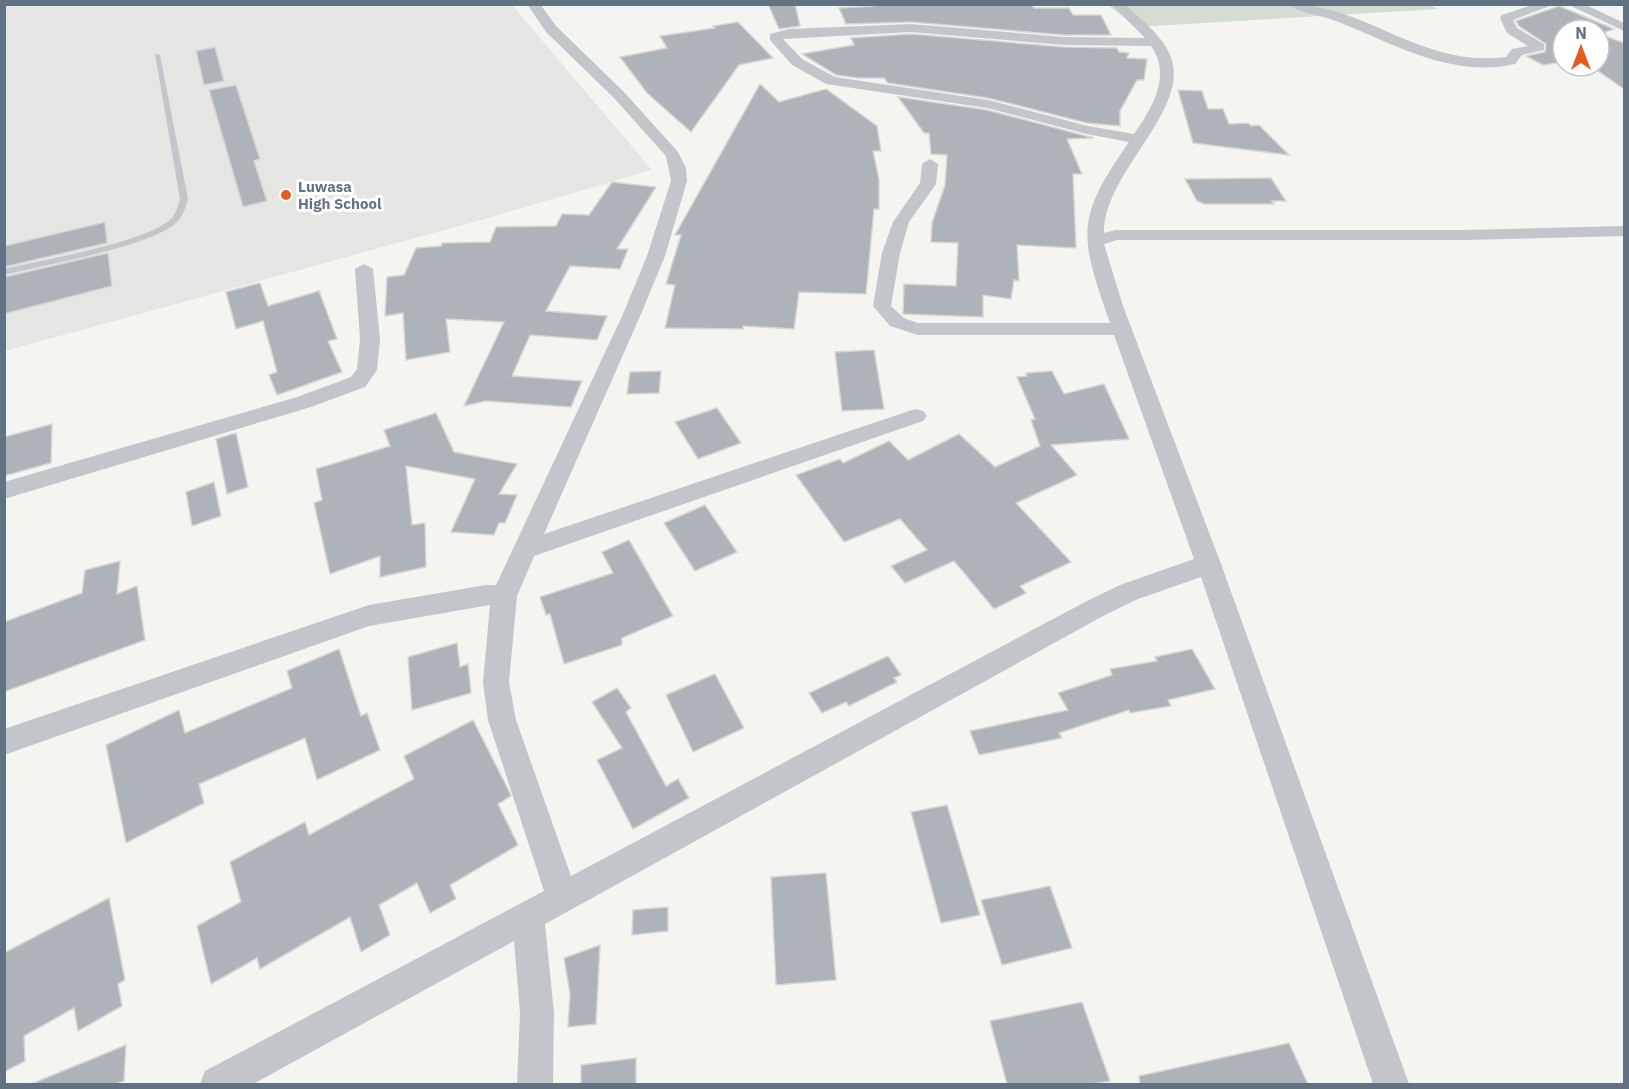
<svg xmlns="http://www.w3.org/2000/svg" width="1629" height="1089" font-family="'IBM Plex Sans',sans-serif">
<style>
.built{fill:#e5e6e4}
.green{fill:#d5dcd1}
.building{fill:#adb3b9;stroke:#d6d6d3;stroke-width:1.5}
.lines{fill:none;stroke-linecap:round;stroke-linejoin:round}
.service{fill:#c2c5c9;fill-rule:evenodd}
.minor{fill:#c2c5c9;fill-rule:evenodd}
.poi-dot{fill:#e65b1f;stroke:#fff;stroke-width:2}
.labels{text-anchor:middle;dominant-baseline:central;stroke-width:6;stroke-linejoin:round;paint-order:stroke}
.far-poi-label{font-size:15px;font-weight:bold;fill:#637282;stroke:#fff;text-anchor:start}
</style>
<rect width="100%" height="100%" fill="#f4f5f0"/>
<polygon class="built" points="5,5 512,5 652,170 481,220 5,351"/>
<polygon class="green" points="1427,4 1438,9 1136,27 1108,5"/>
<g class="building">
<polygon points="768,4 795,4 800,26 779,29"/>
<polygon points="873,4 1031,4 1034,8 1069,8 1073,15 1101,15 1111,35 1064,35 911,22 846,24 839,8 874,6"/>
<polygon points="1559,6 1614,29 1600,34 1624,43 1624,89 1591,66 1599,66 1599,30 1563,30 1563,62 1543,65 1526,56 1545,52 1546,44 1519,26 1516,21"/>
<polygon points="738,22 773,58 739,65 691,132 647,93 620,57 667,48 660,36 715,28 713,26"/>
<polygon points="911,34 1064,47 1117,48 1119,52 1129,53 1127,58 1147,59 1144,80 1137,80 1120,111 1120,126 1087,123 988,98 888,83 884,78 859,78 836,75 802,54 854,45 851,38"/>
<polygon points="215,47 224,81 204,85 196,51"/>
<polygon points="760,84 779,102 826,89 877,126 881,151 873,151 879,179 879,209 874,209 866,294 799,292 794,329 743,326 743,329 665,328 675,285 666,284 681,235 675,235"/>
<polygon points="236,85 260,159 254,161 267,201 243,207 209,90"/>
<polygon points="1178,90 1202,91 1208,109 1223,109 1229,124 1248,123 1251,126 1259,125 1289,155 1193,143"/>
<polygon points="898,97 987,110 1094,138 1067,139 1082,174 1073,174 1076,248 1017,245 1019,281 1014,280 1011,299 983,295 983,317 903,314 904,284 956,286 958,243 931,242 932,223 945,185 947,155 931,154 929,133 924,133"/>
<polygon points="1271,178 1286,201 1272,201 1274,204 1204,204 1197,201 1185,179"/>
<polygon points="612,182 656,187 617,249 628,249 620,269 570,266 546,311 607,316 597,340 530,335 512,376 582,381 571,407 486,401 464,406 504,322 446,319 450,352 406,360 403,313 385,316 387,277 404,275 416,248 441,246 442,243 490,242 496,227 556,226 562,214 589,215"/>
<polygon points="105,222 107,243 4,267 4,246"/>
<polygon points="108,253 112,286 4,314 4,277"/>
<polygon points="260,283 268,306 319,291 337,339 328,341 342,372 277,395 269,375 277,372 263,321 236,329 226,292"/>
<polygon points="874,350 884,409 842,411 835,352"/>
<polygon points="661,371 659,393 627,394 630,372"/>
<polygon points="1052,371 1064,394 1104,384 1129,439 1051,445 1077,475 1016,503 1071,562 1020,586 1026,593 994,609 954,561 905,583 891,566 927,550 900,519 844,542 796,475 840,459 843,463 889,441 908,460 959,434 995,467 1040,446 1031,420 1035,419 1017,377 1027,376 1026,373"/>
<polygon points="717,408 741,443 698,459 675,422"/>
<polygon points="436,413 454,452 517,464 499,494 517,495 505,523 499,523 494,535 451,532 475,479 406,466 412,525 425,523 426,567 380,577 380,556 330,574 314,503 322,500 316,469 390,446 384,430"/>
<polygon points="52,424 51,463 4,476 4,437"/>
<polygon points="236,433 248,487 227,494 216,439"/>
<polygon points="214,482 221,516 192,526 186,492"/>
<polygon points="705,505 737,552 695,571 664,523"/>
<polygon points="629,540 673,616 622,638 622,645 564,664 550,614 546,615 540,597 613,573 602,552"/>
<polygon points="120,561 117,594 137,586 145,640 4,692 4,622 82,593 85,570"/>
<polygon points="457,643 460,667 468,664 471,693 412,710 408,657"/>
<polygon points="339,649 361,716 367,713 380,750 317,780 305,738 199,784 204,803 126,843 106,745 179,710 185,733 292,688 287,671"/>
<polygon points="1192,649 1215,689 1168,700 1171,706 1130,713 1129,710 1059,733 1062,738 979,755 970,731 1068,710 1058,693 1112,675 1110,669 1157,661 1155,657"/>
<polygon points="888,656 901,675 894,678 897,682 849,706 846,702 822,713 809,693"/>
<polygon points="715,674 744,728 693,752 666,695"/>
<polygon points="617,688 631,708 626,712 666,786 678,779 689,798 633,829 597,760 622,748 592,702"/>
<polygon points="473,720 510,793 511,796 498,804 518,845 450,885 456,899 430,913 417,883 379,905 390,935 361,952 350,917 260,969 257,958 211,984 197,926 241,902 230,862 305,822 309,835 414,779 404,756"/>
<polygon points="947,805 980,915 941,923 911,812"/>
<polygon points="826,873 836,980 776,985 771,877"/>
<polygon points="1050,886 1072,948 1002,965 981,900"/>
<polygon points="109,898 125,980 118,984 122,1006 78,1031 74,1008 24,1036 25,1061 4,1072 4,953"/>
<polygon points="668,907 668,931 632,935 633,910"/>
<polygon points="600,945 596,1024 568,1027 570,994 564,958"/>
<polygon points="1082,1002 1110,1081 1092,1084 1007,1084 990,1021"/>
<polygon points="1289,1043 1308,1084 1140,1084 1139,1076"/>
<polygon points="126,1045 124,1081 115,1084 31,1084"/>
<polygon points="636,1058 636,1084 581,1084 581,1065"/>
</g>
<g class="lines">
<path class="service" d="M155 54 160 55 188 199C185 208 183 217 176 223 149 247 43 265 4 275V269C42 260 143 243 170 220 176 214 178 206 180 199Z"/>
<g class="minor">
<path d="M527 4H540L556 26 624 92 678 152 686 168 687 181 665 256 641 314 544 534 909 411 916 409 923 411 927 416 923 421 534 556 517 596 509 682 516 720 571 876 1087 601 1120 585 1194 559 1114 335H918L890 326 873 306 882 253 893 222 920 183 922 164 930 159 938 164 936 184 909 222 900 253 891 306 904 318 918 323H1110C1080 236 1074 220 1129 142L1087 134 987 108 826 84 792 65 770 40V34L789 29 911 24 1064 37 1145 38 1111 4H1125C1140 19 1162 35 1170 55 1193 109 1104 171 1104 233L1116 230H1464L1624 226V236L1464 240H1117L1104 244 1123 306 1221 564 1409 1084H1373L1201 577 1138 599 1105 615 545 924 554 1013 553 1084H517L520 1013 514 941 253 1084H200L205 1071 544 891 488 720 483 682 490 605 369 626 4 755V729L369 605 486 585H496L623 314 647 256 671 181 666 156 614 98 546 32ZM911 32 1064 45 1151 46C1172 76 1152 108 1134 134L1088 126 988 100 835 77 802 59 783 39Z"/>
<path d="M1288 4C1366 4 1421 68 1506 57L1512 49 1528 46 1507 33 1500 18 1502 15 1535 4H1555L1513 20 1517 28 1544 44V50L1522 55 1515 64C1452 79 1392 43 1336 21 1322 15 1300 14 1288 4Z"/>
<polygon points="1567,4 1584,4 1624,23 1624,31"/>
<polygon points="364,264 373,269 380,339 377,370 365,387 311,407 4,499 4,482 297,397 351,377 357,369 360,339 355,269"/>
</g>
</g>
<circle class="poi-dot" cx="286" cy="195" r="6"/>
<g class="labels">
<g class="far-poi-label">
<text x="298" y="186">Luwasa<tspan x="298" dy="17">High School</tspan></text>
</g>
</g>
<rect width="1629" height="1089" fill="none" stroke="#637282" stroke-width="12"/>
<g transform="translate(1581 48)"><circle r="28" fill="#ffffff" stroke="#c1c7cd" stroke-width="1.5"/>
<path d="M0-4.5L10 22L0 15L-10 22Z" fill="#e65b1f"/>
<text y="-9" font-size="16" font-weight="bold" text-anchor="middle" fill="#637282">N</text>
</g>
</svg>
